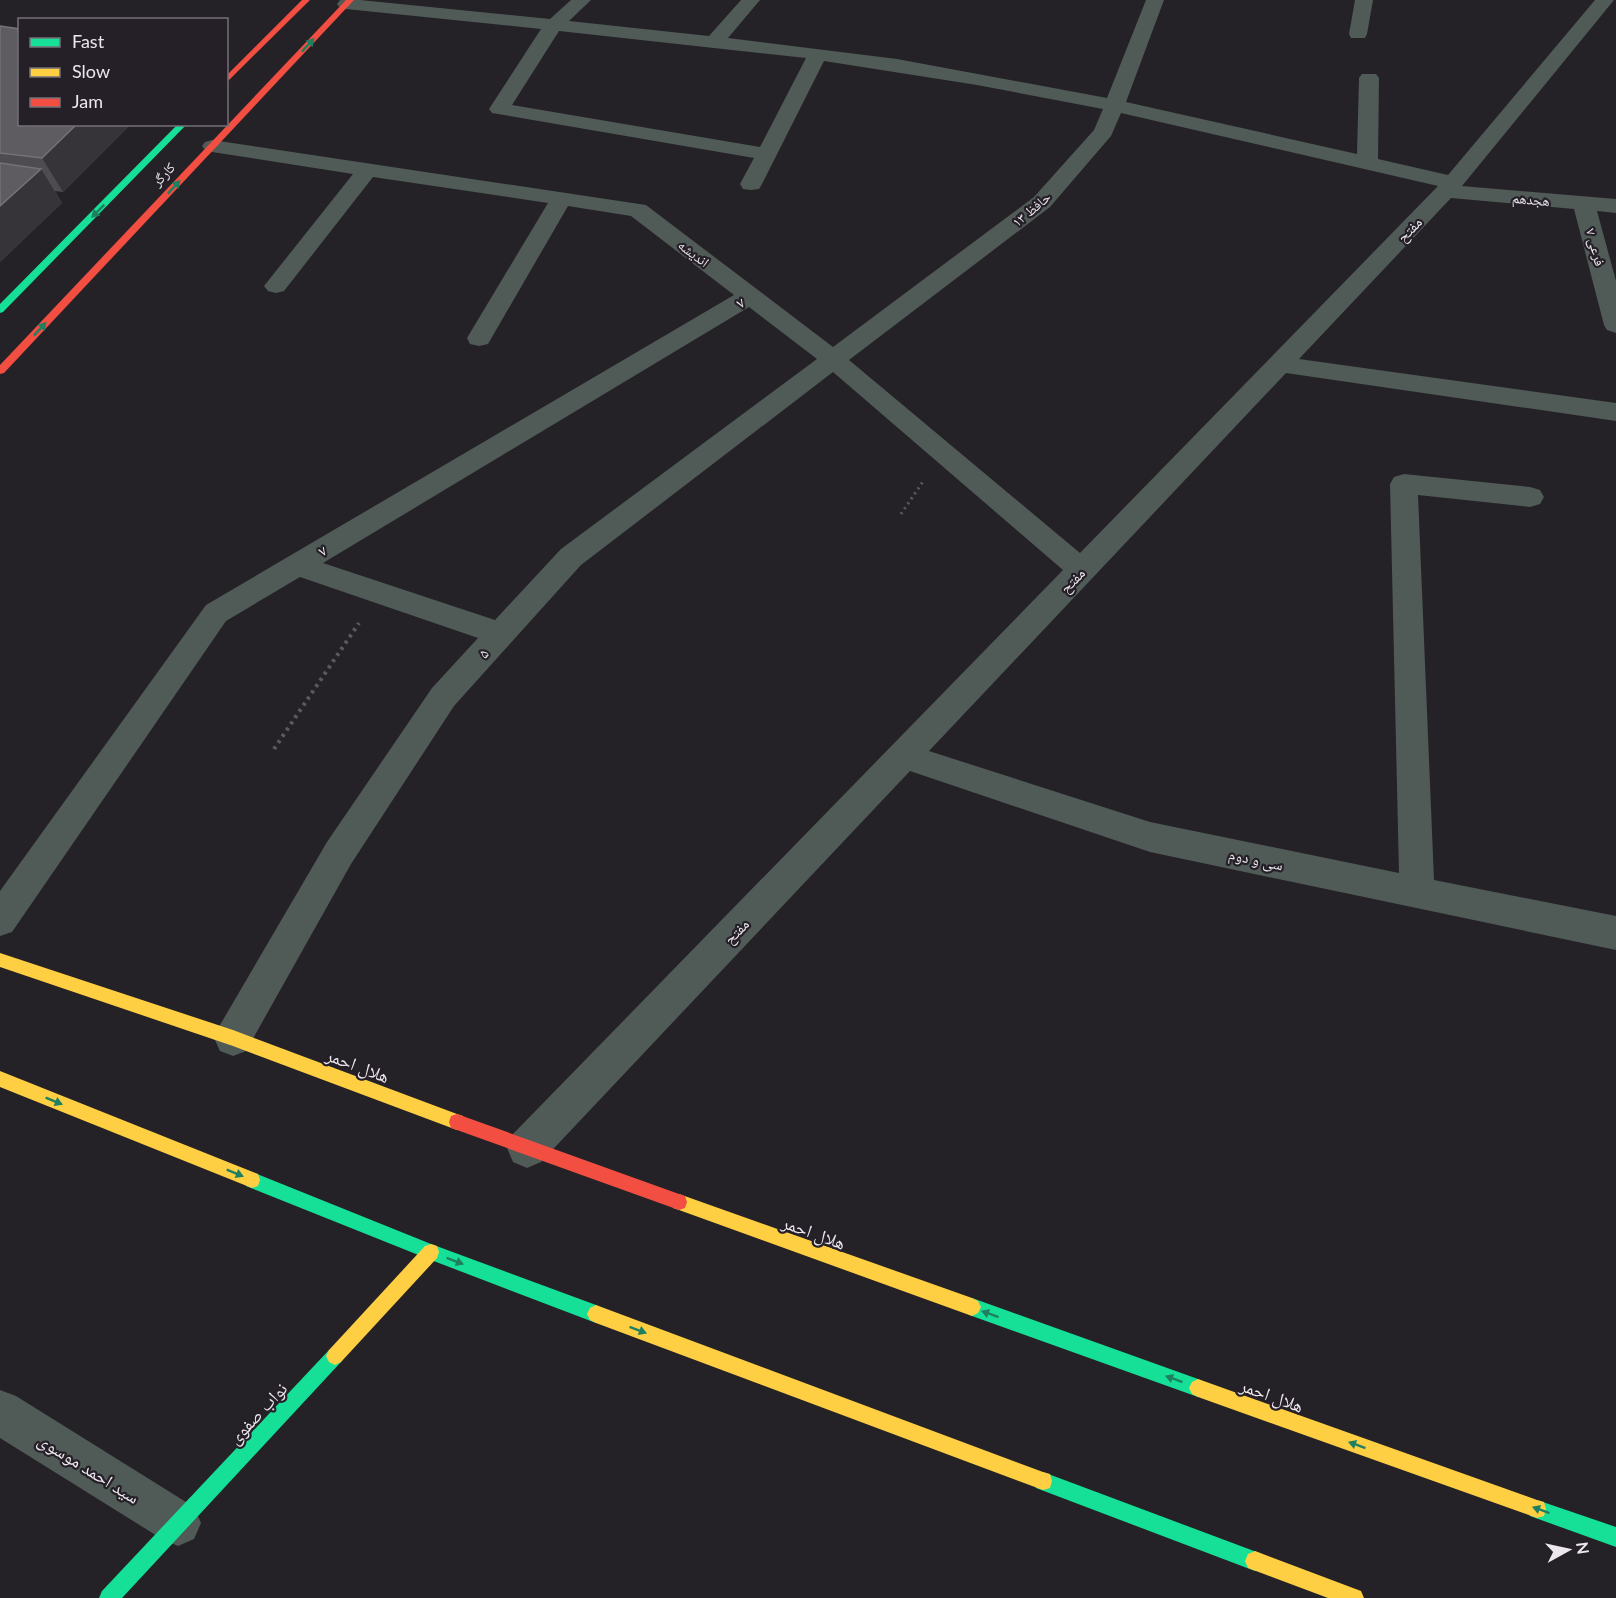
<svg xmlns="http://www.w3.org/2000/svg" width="1616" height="1598" font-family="Lato,'Noto Naskh Arabic',sans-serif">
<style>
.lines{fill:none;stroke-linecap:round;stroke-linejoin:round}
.path-far1{stroke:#575c5b;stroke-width:3;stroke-dasharray:2 4;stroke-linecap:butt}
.path{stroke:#575c5b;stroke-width:4;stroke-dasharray:3 4.5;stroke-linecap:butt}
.street{fill:#505a56;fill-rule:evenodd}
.fast{fill:#16e098;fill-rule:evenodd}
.slow{fill:#ffcf43;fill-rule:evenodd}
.jam{fill:#f24e42;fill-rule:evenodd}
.wall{fill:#4e4c50}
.shaded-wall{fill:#363438}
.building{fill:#5f5c61;stroke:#757277;stroke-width:1.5}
.oneway{fill:#1e8060}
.labels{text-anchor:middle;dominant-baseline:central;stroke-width:4.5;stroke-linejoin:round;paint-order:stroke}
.far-street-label{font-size:14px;fill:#ebe7ed;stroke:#252028}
.street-label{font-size:15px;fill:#ebe7ed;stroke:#252028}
.near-street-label{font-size:18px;fill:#ebe7ed;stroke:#252028}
</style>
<rect width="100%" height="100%" fill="#242226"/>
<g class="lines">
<polyline class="path-far1" points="901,514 924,480"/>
<polyline class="path" points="274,749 359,623"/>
<g class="street">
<path d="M340 0H360L550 19 571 0H591L569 21 709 36 741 0H760L728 38 897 59 1107 98 1146 0H1164L1126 102 1357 154 1359 78 1362 74H1376L1379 78 1378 159 1448 175 1595 0H1614L1462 186 1616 199V213L1597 211 1616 281V333L1607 330 1604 325 1574 209 1451 198 1299 359 1616 403V421L1286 373 929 751 1150 822 1399 873 1390 484 1394 477 1404 474 1530 487 1540 490 1544 497 1540 504 1530 507 1418 495 1434 880 1616 916V950L1150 852 910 771 541 1162 527 1168 513 1162 507 1148 513 1134 1063 570 833 372 581 565 454 706 351 864 246 1051 233 1056 220 1051 214 1038 220 1025 327 842 432 688 478 638 300 577 226 621 12 932 0 936V891L206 605 734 295 631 216 568 206 488 344 479 346 470 344 467 338 548 203 373 177 284 291 276 293 268 291 264 286 268 281 353 174 212 152 205 150 202 146 205 142 212 140 646 205 833 347 1034 197 1094 130 1103 109 977 85 824 61 762 184 759 189 751 190 743 189 740 184 754 158 492 113 489 109 541 29 346 9 340 8 337 4ZM559 31 806 58 760 147 512 105ZM1121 113 1438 186 1080 553 849 360 1050 207 1111 136ZM749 307 817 359 561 549 495 620 323 563Z"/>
<polygon points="1355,0 1373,0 1367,34 1365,38 1351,38 1349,34"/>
<polygon points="0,1390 16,1396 194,1507 201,1523 194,1539 178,1546 162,1539 0,1438"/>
</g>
<g class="fast">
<polygon points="178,124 187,124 3,312 0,313 0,304"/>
<polygon points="252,1172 431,1244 596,1305 602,1308 605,1314 602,1320 596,1323 431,1260 246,1186 244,1180 246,1174"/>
<polygon points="972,1298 1198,1379 1204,1382 1207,1388 1204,1394 1198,1397 972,1316 966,1313 963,1307 966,1301"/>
<polygon points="335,1347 341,1350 344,1356 341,1362 122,1598 99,1598 102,1591 329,1350"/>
<polygon points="1043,1472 1262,1554 1265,1561 1262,1568 1255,1571 1036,1488 1034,1481 1036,1474"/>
<polygon points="1537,1500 1616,1527 1616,1547 1530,1516 1528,1509 1530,1502"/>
</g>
<g class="slow">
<polygon points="0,953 233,1030 457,1114 463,1116 465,1122 463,1128 457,1130 233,1046 0,967"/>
<polygon points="0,1071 258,1174 260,1180 258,1186 252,1188 0,1087"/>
<polygon points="679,1194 972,1298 978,1301 981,1307 978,1313 972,1316 679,1210 673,1208 671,1202 673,1196"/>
<polygon points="431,1244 437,1246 439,1252 437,1258 341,1362 335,1365 329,1362 326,1356 329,1350 425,1246"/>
<polygon points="596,1305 1043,1472 1050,1474 1052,1481 1050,1488 1043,1490 596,1323 590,1320 587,1314 590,1308"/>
<polygon points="1198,1379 1537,1500 1544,1502 1546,1509 1544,1516 1537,1518 1198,1397 1192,1394 1189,1388 1192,1382"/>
<polygon points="1255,1551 1361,1591 1364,1598 1328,1598 1248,1568 1245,1561 1248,1554"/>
</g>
<g class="jam">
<polygon points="302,0 310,0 226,83 226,76"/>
<polygon points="346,0 354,0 4,373 0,374 0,365"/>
<polygon points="457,1114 679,1194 685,1196 687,1202 685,1208 679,1210 457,1130 451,1128 449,1122 451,1116"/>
</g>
</g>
<polygon class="wall" points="0,26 131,124 63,192 55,191 62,203 0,262"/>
<g class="shaded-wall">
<polygon points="77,124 131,124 63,192 42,158"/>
<polygon points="41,169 62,203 0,262 0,206"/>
</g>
<g class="building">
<polygon points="0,26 20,29 20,124 77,124 42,158 0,153"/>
<polygon points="0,163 41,169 0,206"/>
</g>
<defs><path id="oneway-solid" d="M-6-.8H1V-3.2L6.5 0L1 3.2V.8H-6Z" transform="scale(1.5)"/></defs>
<g class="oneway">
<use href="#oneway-solid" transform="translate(308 45) rotate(-47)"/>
<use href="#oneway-solid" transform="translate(174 187) rotate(-47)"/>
<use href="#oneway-solid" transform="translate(98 211) rotate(135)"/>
<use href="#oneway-solid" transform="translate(40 329) rotate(-47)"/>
<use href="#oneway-solid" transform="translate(54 1101) rotate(22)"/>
<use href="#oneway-solid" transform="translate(235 1173) rotate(22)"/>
<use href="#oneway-solid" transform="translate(455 1261) rotate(21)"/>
<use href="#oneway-solid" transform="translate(990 1314) rotate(-160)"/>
<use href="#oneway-solid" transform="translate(638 1330) rotate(21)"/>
<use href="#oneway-solid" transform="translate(1174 1379) rotate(-160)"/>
<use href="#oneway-solid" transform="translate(1357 1445) rotate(-160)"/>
<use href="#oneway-solid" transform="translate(1541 1510) rotate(-160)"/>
</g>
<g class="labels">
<g class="far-street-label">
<text transform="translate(163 174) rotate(-47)">کارگر</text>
<text transform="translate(1531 199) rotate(5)">هجدهم</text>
<text transform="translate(1031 209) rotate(-40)">حافظ ۱۳</text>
<text transform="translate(1596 247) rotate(75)">فرعی ۷</text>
<text transform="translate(694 253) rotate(37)">اندیشه</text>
</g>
<g class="street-label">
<text transform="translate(1409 229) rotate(-46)">مفتح</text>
<text transform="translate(740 302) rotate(-31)">۷</text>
<text transform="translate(322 550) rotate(-31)">۷</text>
<text transform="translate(1072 580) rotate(-46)">مفتح</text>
<text transform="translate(483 653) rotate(-48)">۵</text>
<text transform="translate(1256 859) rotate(12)">سی و دوم</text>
<text transform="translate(736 931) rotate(-46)">مفتح</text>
</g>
<g class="near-street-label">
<text transform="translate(358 1065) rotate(21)">هلال احمر</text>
<text transform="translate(814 1232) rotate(20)">هلال احمر</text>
<text transform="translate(1272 1395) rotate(20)">هلال احمر</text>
<text transform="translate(257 1413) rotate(-47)">نواب صفوی</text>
<text transform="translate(89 1468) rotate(32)">سید احمد موسوی</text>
</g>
</g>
<rect x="18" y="18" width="210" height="108" fill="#252028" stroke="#747077" stroke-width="1.5"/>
<rect x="30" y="38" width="30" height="9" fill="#16e098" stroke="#747077" stroke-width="1.5"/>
<text x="72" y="48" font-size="18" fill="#ebe7ed">Fast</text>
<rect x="30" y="68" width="30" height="9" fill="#ffcf43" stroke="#747077" stroke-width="1.5"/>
<text x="72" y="78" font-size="18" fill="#ebe7ed">Slow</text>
<rect x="30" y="98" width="30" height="9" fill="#f24e42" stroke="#747077" stroke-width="1.5"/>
<text x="72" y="108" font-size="18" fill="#ebe7ed">Jam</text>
<g transform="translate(1568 1550) rotate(82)" stroke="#252028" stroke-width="4.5" paint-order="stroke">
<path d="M0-4.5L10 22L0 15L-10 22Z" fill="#ebe7ed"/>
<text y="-9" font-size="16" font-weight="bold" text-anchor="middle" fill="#ebe7ed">N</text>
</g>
</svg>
